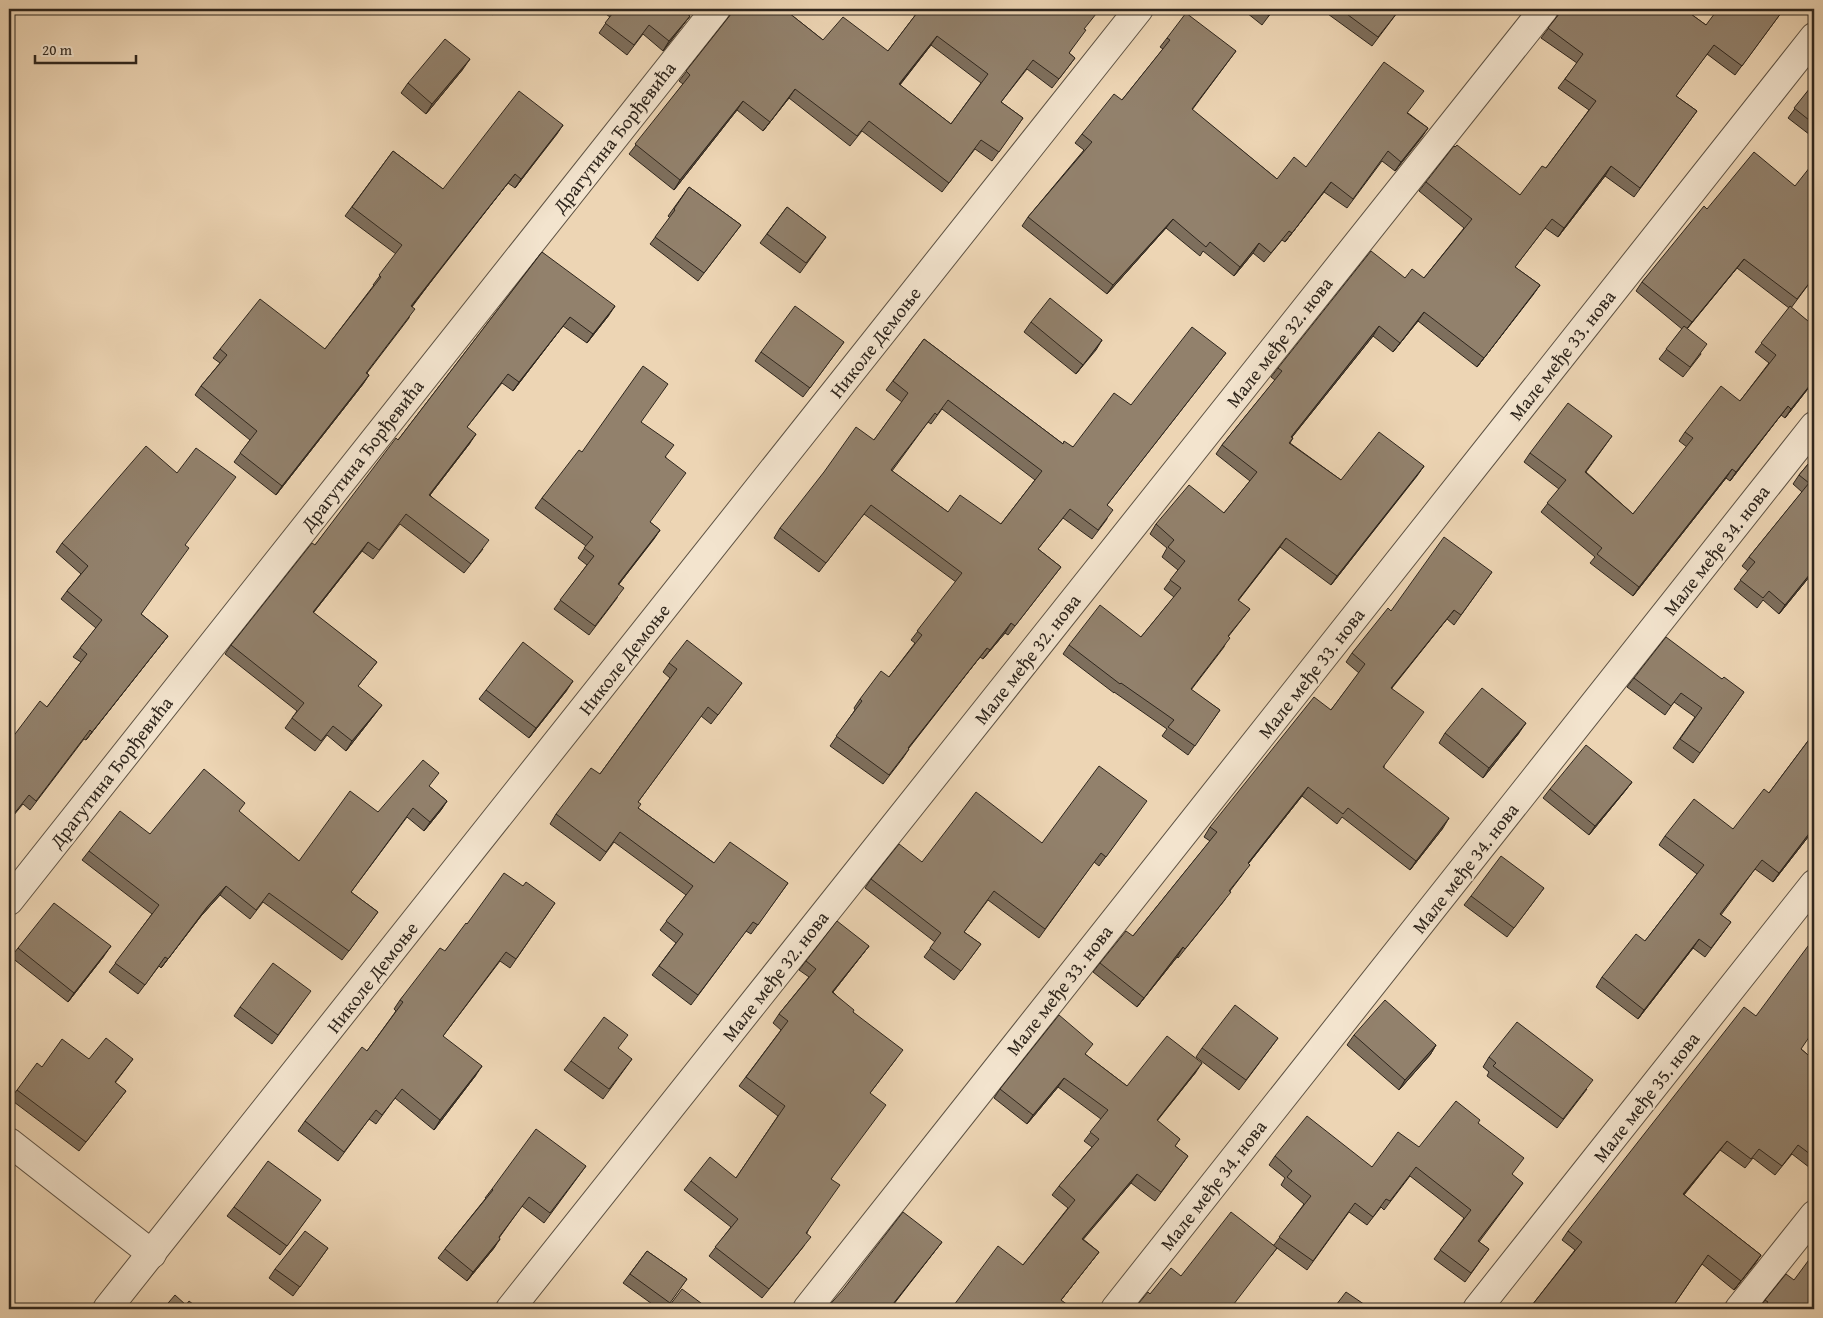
<svg xmlns="http://www.w3.org/2000/svg" width="1823" height="1318" font-family="'Gentium Book Plus',serif">
<style>
.lines{fill:none;stroke-linecap:round;stroke-linejoin:round}
.minor-casing{stroke:#5e5243;stroke-width:30}
.minor{stroke:#f3e4ce;stroke-width:28}
.wall{fill:#7e6f5d;stroke:#2f261d;fill-rule:evenodd}
.shaded-wall{fill:#665a4c;stroke:#2f261d}
.building{fill:#92816c;stroke:#2f261d;fill-rule:evenodd}
.labels{text-anchor:middle;dominant-baseline:central;stroke-width:4.5;stroke-linejoin:round;paint-order:stroke}
.street-label{font-size:19px;fill:#2f261d;stroke:#f3e4ce}
</style>
<rect width="100%" height="100%" fill="#edd5b4"/>
<filter id="stains"><feTurbulence type="fractalNoise" baseFrequency=".004" numOctaves="4"/><feColorMatrix values="0 0 0 0 .2 0 0 0 0 .09 0 0 0 0 .02 0 0 0 .5 -.17"/></filter>
<radialGradient id="worn" r=".72"><stop offset=".6" stop-color="#630" stop-opacity="0"/><stop offset="1" stop-color="#630" stop-opacity=".3"/></radialGradient>
<g class="lines">
<defs>
<g id="minor">
<polyline points="9,901 716,9"/>
<polyline points="9,1142 152,1254"/>
<polyline points="107,1309 1139,9"/>
<polyline points="510,1309 1544,9"/>
<polyline points="807,1309 1814,37"/>
<polyline points="1115,1309 1814,426"/>
<polyline points="1477,1309 1814,884"/>
<polyline points="1739,1309 1814,1215"/>
</g>
</defs>
<use href="#minor" class="minor-casing"/>
<use href="#minor" class="minor"/>
</g>
<g class="wall">
<polygon points="486,9 498,9 493,15"/>
<polygon points="599,9 679,9 690,16 663,51 643,34 627,55 599,33 610,17"/>
<path d="M732 9H784L823 40 888 51 920 9 1084 29 1069 53 1075 58 1052 88 1027 69 1001 102 1023 118 992 161 975 149 942 192 862 131 850 146 789 98 763 131 737 110 674 190 629 154 683 84 679 81 729 17ZM931 45 981 83 951 124 900 85Z"/>
<polygon points="1242,9 1274,9 1262,25"/>
<polygon points="1321,9 1400,9 1372,46"/>
<polygon points="1560,9 1684,9 1706,25 1781,13 1735,75 1707,54 1676,96 1697,111 1634,197 1605,176 1558,237 1545,228 1515,267 1540,285 1477,367 1418,321 1393,352 1373,336 1292,437 1293,438 1290,443 1341,480 1424,466 1331,585 1280,547 1238,601 1250,609 1228,637 1224,647 1191,690 1220,710 1188,755 1162,736 1167,729 1114,692 1114,693 1063,654 1069,645 1141,637 1174,597 1164,589 1178,570 1162,557 1167,548 1150,534 1156,524 1224,513 1250,481 1216,454 1222,445 1275,380 1271,377 1278,368 1405,278 1424,278 1464,228 1419,191 1426,182 1520,195 1546,168 1589,110 1558,88 1577,63 1541,38 1557,17"/>
<polygon points="1167,38 1236,51 1192,110 1277,179 1306,167 1408,113 1428,128 1395,171 1382,161 1347,208 1324,192 1285,242 1282,240 1264,262 1253,253 1234,276 1203,251 1200,256 1166,228 1107,294 1022,226 1028,217 1084,150 1075,143 1082,134 1122,100 1163,49 1160,47"/>
<polygon points="463,69 426,114 401,93 408,83"/>
<polygon points="1814,83 1814,138 1788,118"/>
<polygon points="563,125 515,188 508,183 444,264 412,307 409,318 367,373 369,375 363,384 276,495 234,462 250,440 195,395 201,386 220,363 213,358 220,349 325,349 374,285 373,285 396,254 345,216 393,151 443,189"/>
<polygon points="689,187 741,225 698,281 650,244 670,218 668,216"/>
<polygon points="787,207 826,237 800,273 760,243"/>
<polygon points="1707,209 1814,277 1791,308 1814,326 1814,381 1785,418 1781,415 1730,481 1726,478 1633,596 1590,563 1595,557 1541,512 1559,489 1524,462 1530,453 1612,436 1586,472 1633,514 1687,447 1679,441 1685,432 1740,401 1769,363 1755,352 1789,308 1737,268 1687,329 1701,354 1683,377 1659,359 1682,329 1636,291 1642,282"/>
<polygon points="542,252 609,315 587,343 563,326 513,391 502,383 467,427 470,443 430,495 483,549 464,573 400,524 373,559 362,551 313,613 377,662 358,686 375,714 346,751 327,735 315,751 285,728 297,711 225,654 231,645 315,545 398,440"/>
<polygon points="1031,322 1102,340 1076,374 1024,332"/>
<path d="M924 339 1063 444 1073 447 1131 405 1226 353 1107 505V519L1092 539 1063 518 1038 549 1061 567 1008 635 1005 633 983 659 980 657 908 748 909 749 903 758 883 784 830 746 855 710 854 708 860 699 889 677 915 643 911 640 956 582 864 514 819 572 774 538 780 528 874 440 902 402 886 390ZM942 409 1035 480 1001 524 948 512 892 471 928 422 931 424Z"/>
<polygon points="844,342 803,397 755,361 761,352"/>
<polygon points="641,422 666,457 650,522 660,530 619,584 617,598 589,635 554,609 587,565 578,558 586,546 535,508 542,498 582,452"/>
<polygon points="1814,457 1814,571 1779,614 1763,600 1757,608 1734,589 1748,571 1742,566 1749,557 1802,492 1793,484 1799,475"/>
<polygon points="62,543 185,545 141,614 168,636 86,740 84,739 30,810 23,804 9,821 9,742 47,707 81,662 73,657 96,628 61,599 67,591 81,574 56,552"/>
<polygon points="1492,572 1454,625 1447,619 1392,688 1384,768 1443,828 1410,870 1342,817 1337,824 1302,796 1248,864 1243,874 1230,891 1224,901 1178,958 1177,957 1137,1007 1093,972 1100,963 1133,936 1210,841 1204,837 1210,827 1331,710 1359,673 1346,662 1352,653 1391,611"/>
<polygon points="669,663 742,683 711,724 701,716 638,802 638,808 714,863 788,883 751,934 746,931 691,1005 652,975 676,943 660,930 686,895 614,842 600,861 550,824 556,814 600,774 670,678 663,672"/>
<polygon points="1634,678 1722,679 1744,692 1693,763 1673,748 1695,717 1674,702 1665,715 1627,687"/>
<polygon points="486,690 567,690 529,738 479,699"/>
<polygon points="1445,733 1519,733 1483,778 1439,743"/>
<polygon points="1814,733 1814,821 1811,825 1808,837 1773,882 1755,869 1721,915 1731,922 1705,957 1693,948 1638,1019 1596,987 1602,977 1645,941 1697,874 1659,845 1665,836 1733,829 1769,793"/>
<polygon points="1632,782 1625,791 1589,835 1543,798 1550,789"/>
<polygon points="430,787 447,801 441,810 424,831 407,817 351,892 378,912 342,960 263,902 250,919 220,895 201,916 161,968 159,966 138,994 109,972 152,914 82,860 89,851 150,834 239,812 299,861 378,812"/>
<polygon points="1140,810 1099,866 1094,862 1039,938 988,900 964,932 981,944 954,980 924,957 935,942 865,888 871,879 922,862 1042,843"/>
<polygon points="1544,888 1507,937 1464,905 1471,896"/>
<polygon points="555,903 510,968 500,961 443,1036 476,1075 434,1130 395,1098 376,1124 369,1119 338,1161 298,1131 305,1121 367,1051 396,1011 394,1009 400,1000 445,951 467,924"/>
<polygon points="869,946 833,992 853,1012 896,1059 870,1093 807,1233 804,1246 762,1298 709,1256 731,1227 684,1190 691,1181 736,1178 778,1116 739,1086 781,1030 773,1023 779,1014 809,977 799,970 806,961"/>
<polygon points="18,948 104,956 68,1002 11,957"/>
<polygon points="304,1000 272,1044 234,1016 240,1007"/>
<polygon points="1354,1035 1436,1045 1430,1055 1399,1090 1347,1045"/>
<polygon points="1278,1038 1239,1090 1196,1057 1202,1048"/>
<polygon points="1801,1049 1814,1060 1814,1171 1792,1154 1775,1175 1753,1158 1745,1168 1720,1150 1684,1195 1761,1255 1734,1290 1702,1264 1671,1309 1529,1309 1575,1250 1562,1240 1568,1231"/>
<polygon points="1085,1054 1127,1086 1196,1072 1157,1121 1180,1139 1175,1146 1188,1156 1155,1201 1131,1183 1083,1239 1099,1252 1061,1300 1070,1309 1023,1265 1068,1208 1052,1195 1059,1186 1092,1147 1084,1141 1101,1119 1058,1087 1027,1124 994,1098 1000,1089"/>
<polygon points="1489,1057 1587,1089 1557,1128 1487,1076 1489,1072 1483,1067"/>
<polygon points="89,1059 133,1059 115,1083 126,1091 79,1151 10,1099 17,1090 42,1067"/>
<polygon points="632,1059 603,1099 564,1070 571,1061"/>
<polygon points="1478,1123 1512,1175 1523,1183 1479,1242 1489,1249 1465,1282 1434,1259 1464,1218 1410,1176 1384,1210 1381,1207 1367,1225 1349,1212 1307,1270 1277,1248 1271,1256 1150,1294 1181,1276 1274,1245 1304,1204 1281,1185 1285,1178 1269,1165 1275,1156 1372,1167"/>
<polygon points="586,1166 544,1223 522,1206 499,1238 494,1248 467,1281 438,1258 445,1249 486,1198 485,1198 492,1189"/>
<polygon points="234,1207 314,1209 280,1255 227,1216"/>
<polygon points="328,1248 293,1296 269,1278 275,1269"/>
<polygon points="647,1251 687,1279 665,1309 659,1309 623,1283"/>
<polygon points="1794,1280 1814,1309 1759,1309 1765,1300"/>
</g>
<g class="shaded-wall">
<polygon points="690,16 683,25 663,51 669,41"/>
<polygon points="937,36 931,45 893,93 899,84"/>
<polygon points="470,59 463,69 426,114 432,104"/>
<polygon points="795,89 789,98 763,131 770,122"/>
<polygon points="743,101 737,110 674,190 680,180"/>
<polygon points="563,125 557,134 515,188 521,179"/>
<polygon points="1428,128 1422,137 1395,171 1401,162"/>
<polygon points="1611,166 1605,176 1558,237 1564,228"/>
<polygon points="515,174 508,183 405,315 451,255"/>
<polygon points="1331,182 1324,192 1285,242 1292,233"/>
<polygon points="1173,219 1166,228 1107,294 1113,285"/>
<polygon points="1259,243 1253,253 1234,276 1240,267"/>
<polygon points="1744,259 1737,268 1685,331 1692,322"/>
<polygon points="1540,285 1533,295 1477,367 1484,358"/>
<polygon points="615,306 609,315 587,343 593,334"/>
<polygon points="1424,312 1418,321 1393,352 1400,343"/>
<polygon points="570,317 563,326 513,391 519,382"/>
<polygon points="1379,326 1373,336 1285,446 1291,437"/>
<polygon points="1102,340 1096,350 1076,374 1083,365"/>
<polygon points="369,375 363,384 276,495 282,486"/>
<polygon points="1814,380 1814,381 1785,418 1791,409"/>
<polygon points="1788,406 1781,415 1730,481 1736,472"/>
<polygon points="476,434 470,443 423,504 429,495"/>
<polygon points="1424,466 1417,476 1331,585 1337,576"/>
<polygon points="1732,469 1726,478 1633,596 1639,587"/>
<polygon points="660,530 654,539 612,593 618,584"/>
<polygon points="1286,538 1280,547 1231,609 1238,600"/>
<polygon points="368,542 362,551 306,622 313,612"/>
<polygon points="1814,569 1814,571 1779,614 1785,605"/>
<polygon points="1454,610 1447,619 1384,697 1391,688"/>
<polygon points="1011,623 1005,633 983,659"/>
<polygon points="168,636 161,644 86,740 92,732"/>
<polygon points="987,648 980,657 902,757 908,748"/>
<polygon points="573,681 567,690 529,738 536,728"/>
<polygon points="382,705 375,714 346,751 352,741"/>
<polygon points="1526,723 1519,733 1483,778 1489,768"/>
<polygon points="1632,782 1625,791 1589,835 1595,826"/>
<polygon points="1308,787 1302,796 1241,873 1248,863"/>
<polygon points="447,801 441,810 424,831 430,822"/>
<polygon points="1449,818 1443,828 1410,870 1416,861"/>
<polygon points="1814,827 1808,837 1773,882 1779,873"/>
<polygon points="226,886 220,895 201,916 161,968 207,907"/>
<polygon points="1699,939 1693,948 1638,1019 1644,1010"/>
<polygon points="111,946 104,956 68,1002 74,993"/>
<polygon points="869,946 862,955 826,1001 832,992"/>
<polygon points="1183,947 1177,957 1137,1007 1144,998"/>
<polygon points="1436,1045 1430,1055 1399,1090 1405,1080"/>
<polygon points="1202,1063 1196,1072 1150,1129 1157,1120"/>
<polygon points="482,1066 476,1075 434,1130 440,1120"/>
<polygon points="1064,1078 1058,1087 1027,1124 1033,1115"/>
<polygon points="1727,1141 1720,1150 1677,1203 1683,1194"/>
<polygon points="1137,1174 1131,1183 1076,1248 1082,1239"/>
<polygon points="500,1239 494,1248 467,1281 473,1272"/>
<polygon points="942,1242 890,1309 889,1309"/>
<polygon points="1099,1252 1092,1260 1054,1309 1061,1300"/>
<polygon points="1761,1255 1755,1264 1734,1290 1741,1281"/>
</g>
<g class="building">
<polygon points="616,9 679,9 690,16 669,41 649,25 634,45 605,23"/>
<path d="M735 9H784L823 40 843 17 888 51 920 9H1100L1084 29 1086 30 1069 53 1075 58 1059 79 1033 60 1001 102 1023 118 999 152 981 140 949 183 869 121 857 136 795 89 770 122 743 101 680 180 635 144 690 75 686 71ZM937 36 988 74 951 124 899 84Z"/>
<polygon points="1260,9 1274,9 1269,16"/>
<polygon points="1340,9 1400,9 1378,37"/>
<polygon points="1563,9 1684,9 1706,25 1718,9 1775,9 1781,13 1742,66 1714,45 1676,96 1697,111 1640,188 1611,166 1564,228 1552,219 1515,267 1540,285 1484,358 1424,312 1400,343 1379,326 1291,437 1293,438 1289,443 1341,480 1379,432 1424,466 1337,576 1286,538 1238,600 1250,609 1228,636 1230,638 1191,689 1220,710 1195,746 1168,727 1174,720 1121,683 1120,684 1069,645 1100,605 1141,637 1181,588 1170,580 1185,561 1168,547 1174,540 1156,524 1189,485 1224,513 1257,472 1222,445 1282,371 1278,368 1371,251 1405,278 1412,269 1424,278 1472,219 1426,182 1454,146 1455,147 1457,145 1520,195 1542,166 1546,168 1596,101 1565,79 1583,54 1548,28"/>
<polygon points="1186,13 1236,51 1192,109 1277,179 1294,157 1306,167 1384,62 1424,91 1407,113 1428,128 1401,162 1388,151 1353,199 1331,182 1292,233 1289,231 1271,253 1259,243 1240,267 1210,242 1206,247 1173,219 1113,285 1028,217 1092,142 1082,134 1114,94 1122,100 1170,40 1167,38"/>
<polygon points="445,39 470,59 432,104 408,83"/>
<polygon points="1814,83 1814,124 1794,108"/>
<polygon points="519,91 563,125 521,179 515,174 451,255 411,306 415,309 366,373 369,375 282,486 240,453 257,431 201,386 227,355 220,349 260,299 325,349 381,277 379,275 402,245 352,207 393,151 443,189"/>
<polygon points="1754,152 1795,186 1814,162 1814,277 1797,299 1744,259 1692,322 1642,282 1704,206 1707,209"/>
<polygon points="689,187 741,225 704,273 655,237 675,210 674,209"/>
<polygon points="787,207 826,237 806,263 767,234"/>
<polygon points="542,252 615,306 593,334 570,317 519,382 508,374 467,427 476,434 429,495 489,540 471,564 406,514 379,550 368,542 313,612 377,662 358,686 382,705 352,741 333,726 321,741 292,718 304,703 231,645 312,543 315,545 396,438 398,440"/>
<polygon points="1050,298 1102,340 1083,365 1031,322"/>
<polygon points="795,306 844,342 810,388 761,352"/>
<polygon points="1790,306 1814,326 1814,380 1791,409 1788,406 1736,472 1732,469 1639,587 1597,554 1602,548 1547,503 1566,480 1530,453 1568,403 1612,436 1585,472 1633,514 1693,438 1685,432 1721,386 1740,401 1776,355 1761,343"/>
<polygon points="1684,326 1707,344 1690,367 1666,349"/>
<path d="M1192 327 1226 353 1107 505 1113 510 1098 530 1070 509 1038 549 1061 567 1015 626 1011 623 990 650 987 648 908 748 909 749 889 775 836 736 862 701 860 699 881 671 889 677 922 635 917 631 962 573 871 505 826 563 780 528 824 472 856 427 874 440 908 393 893 381 924 339 1063 444 1064 441 1073 447 1114 393 1131 405ZM948 400 1042 471 1001 524 960 495 948 512 891 470 935 413 937 415Z"/>
<polygon points="643,366 668,384 641,422 674,445 665,457 686,473 650,522 660,530 618,584 624,588 595,626 560,600 594,556 584,548 593,537 542,498 579,450 582,452"/>
<polygon points="146,446 177,473 196,448 236,477 185,545 189,548 141,614 168,636 92,732 90,730 36,801 29,795 9,820 9,742 40,701 47,707 87,654 80,648 102,620 67,591 88,566 62,543"/>
<polygon points="1814,457 1814,569 1785,605 1769,591 1763,598 1740,580 1755,562 1749,557 1809,483 1799,475"/>
<polygon points="1444,537 1492,572 1461,615 1454,610 1391,688 1424,712 1383,767 1449,818 1416,861 1348,808 1343,814 1308,787 1248,863 1250,865 1229,891 1231,892 1185,949 1183,947 1144,998 1100,963 1126,931 1133,936 1217,832 1210,827 1314,697 1331,710 1365,664 1352,653 1388,608 1391,611"/>
<polygon points="1666,637 1722,679 1724,677 1744,692 1700,753 1680,739 1702,708 1681,693 1671,706 1634,678"/>
<polygon points="687,640 742,683 718,715 708,707 638,802 641,804 638,808 714,863 730,842 788,883 758,925 753,922 698,995 659,966 683,934 666,921 693,886 620,832 606,852 556,814 591,768 600,774 677,669 669,663"/>
<polygon points="523,642 573,681 536,728 486,690"/>
<polygon points="1482,688 1526,723 1489,768 1445,733"/>
<polygon points="1814,733 1814,820 1811,825 1814,827 1779,873 1762,860 1720,914 1731,922 1711,948 1699,939 1644,1010 1602,977 1636,934 1645,941 1704,865 1665,836 1694,799 1733,829 1764,789 1769,793"/>
<polygon points="1586,745 1632,782 1595,826 1550,789"/>
<polygon points="423,760 439,773 429,786 447,801 430,822 413,808 351,892 378,912 349,951 269,893 256,910 226,886 207,907 168,959 165,957 145,985 115,963 159,905 89,851 120,811 150,834 204,769 245,803 239,811 299,861 350,791 378,812"/>
<polygon points="1099,766 1147,801 1106,857 1101,853 1045,929 994,891 964,932 981,944 961,971 930,948 941,933 871,879 899,844 922,862 976,792 1042,843"/>
<polygon points="1501,856 1544,888 1514,928 1471,896"/>
<polygon points="504,873 523,886 526,882 555,903 516,959 506,952 443,1036 482,1066 440,1120 402,1089 382,1115 376,1110 344,1152 305,1121 362,1047 367,1051 403,1002 400,1000 440,948 445,951 466,923 467,924"/>
<polygon points="54,903 111,946 74,993 18,948"/>
<polygon points="837,921 869,946 832,992 854,1010 853,1012 903,1050 870,1093 886,1105 831,1179 840,1185 806,1233 811,1237 769,1289 715,1247 738,1219 691,1181 710,1157 736,1178 785,1106 746,1077 788,1021 779,1014 816,969 806,961"/>
<polygon points="1814,938 1814,1030 1801,1049 1814,1060 1814,1157 1798,1145 1782,1166 1759,1149 1751,1159 1727,1141 1683,1194 1761,1255 1741,1281 1708,1255 1671,1309 1605,1309 1603,1308 1601,1309 1529,1309 1582,1242 1568,1231 1744,1007 1756,1016"/>
<polygon points="273,963 311,991 278,1035 240,1007"/>
<polygon points="1385,1000 1436,1045 1405,1080 1354,1035"/>
<polygon points="1235,1005 1278,1038 1246,1080 1202,1048"/>
<polygon points="1059,1015 1093,1044 1085,1054 1127,1086 1167,1036 1202,1063 1157,1120 1180,1139 1175,1146 1188,1156 1161,1192 1137,1174 1082,1239 1099,1252 1061,1300 1072,1308 1070,1309 951,1309 998,1246 1023,1265 1075,1200 1059,1186 1099,1139 1090,1132 1108,1110 1064,1078 1033,1115 1000,1089"/>
<polygon points="604,1017 628,1035 618,1048 632,1059 609,1089 571,1061"/>
<polygon points="1517,1022 1593,1080 1563,1119 1493,1066 1496,1063 1489,1057"/>
<polygon points="106,1038 133,1059 115,1082 126,1091 86,1142 17,1090 37,1063 42,1067 62,1039 89,1059"/>
<polygon points="1456,1101 1480,1120 1478,1123 1524,1158 1512,1174 1523,1183 1478,1241 1489,1249 1471,1273 1440,1250 1471,1210 1416,1167 1390,1201 1386,1199 1373,1217 1355,1203 1313,1261 1279,1237 1311,1196 1287,1177 1292,1171 1275,1156 1307,1116 1372,1167 1398,1132 1419,1147"/>
<polygon points="536,1129 586,1166 550,1213 529,1197 499,1237 500,1239 473,1272 445,1249 493,1190 492,1189"/>
<polygon points="268,1161 321,1200 287,1246 234,1207"/>
<polygon points="903,1212 942,1242 889,1309 826,1309 842,1291"/>
<polygon points="1231,1212 1277,1248 1230,1309 1134,1309 1148,1292 1150,1294 1171,1268 1181,1276"/>
<polygon points="305,1231 328,1248 300,1287 275,1269"/>
<polygon points="647,1251 687,1279 670,1303 630,1274"/>
<polygon points="1814,1253 1814,1309 1763,1309 1768,1302 1765,1300 1786,1274 1794,1280"/>
<polygon points="682,1289 709,1309 667,1309"/>
<polygon points="1346,1292 1371,1309 1333,1309"/>
<polygon points="175,1295 186,1305 189,1301 199,1309 163,1309"/>
</g>
<g class="labels">
<g class="street-label">
<text transform="translate(614 137) rotate(-52)">Драгутина Ђорђевића</text>
<text transform="translate(875 342) rotate(-52)">Николе Демоње</text>
<text transform="translate(1279 342) rotate(-52)">Мале међе 32. нова</text>
<text transform="translate(1562 355) rotate(-52)">Мале међе 33. нова</text>
<text transform="translate(362 455) rotate(-52)">Драгутина Ђорђевића</text>
<text transform="translate(1716 550) rotate(-52)">Мале међе 34. нова</text>
<text transform="translate(624 659) rotate(-52)">Николе Демоње</text>
<text transform="translate(1027 659) rotate(-52)">Мале међе 32. нова</text>
<text transform="translate(1311 673) rotate(-52)">Мале међе 33. нова</text>
<text transform="translate(111 772) rotate(-52)">Драгутина Ђорђевића</text>
<text transform="translate(1465 868) rotate(-52)">Мале међе 34. нова</text>
<text transform="translate(775 976) rotate(-52)">Мале међе 32. нова</text>
<text transform="translate(372 977) rotate(-52)">Николе Демоње</text>
<text transform="translate(1059 990) rotate(-52)">Мале међе 33. нова</text>
<text transform="translate(1646 1097) rotate(-52)">Мале међе 35. нова</text>
<text transform="translate(1213 1185) rotate(-52)">Мале међе 34. нова</text>
</g>
</g>
<rect width="1823" height="1318" fill="none" stroke="#edd5b4" stroke-width="30"/>
<rect x="10" y="10" width="1803" height="1298" fill="none" stroke="#2f261d" stroke-width="2.5"/>
<rect x="15" y="15" width="1793" height="1288" fill="none" stroke="#2f261d"/>
<path d="M35 55v8h101v-8" fill="none" stroke="#2f261d" stroke-width="2.5"/>
<text x="42" y="55" font-size="15" fill="#2f261d" stroke="#f3e4ce" stroke-width="4" paint-order="stroke">20 m</text>
<rect width="100%" height="100%" filter="url(#stains)"/>
<rect width="100%" height="100%" fill="url(#worn)"/>
</svg>
